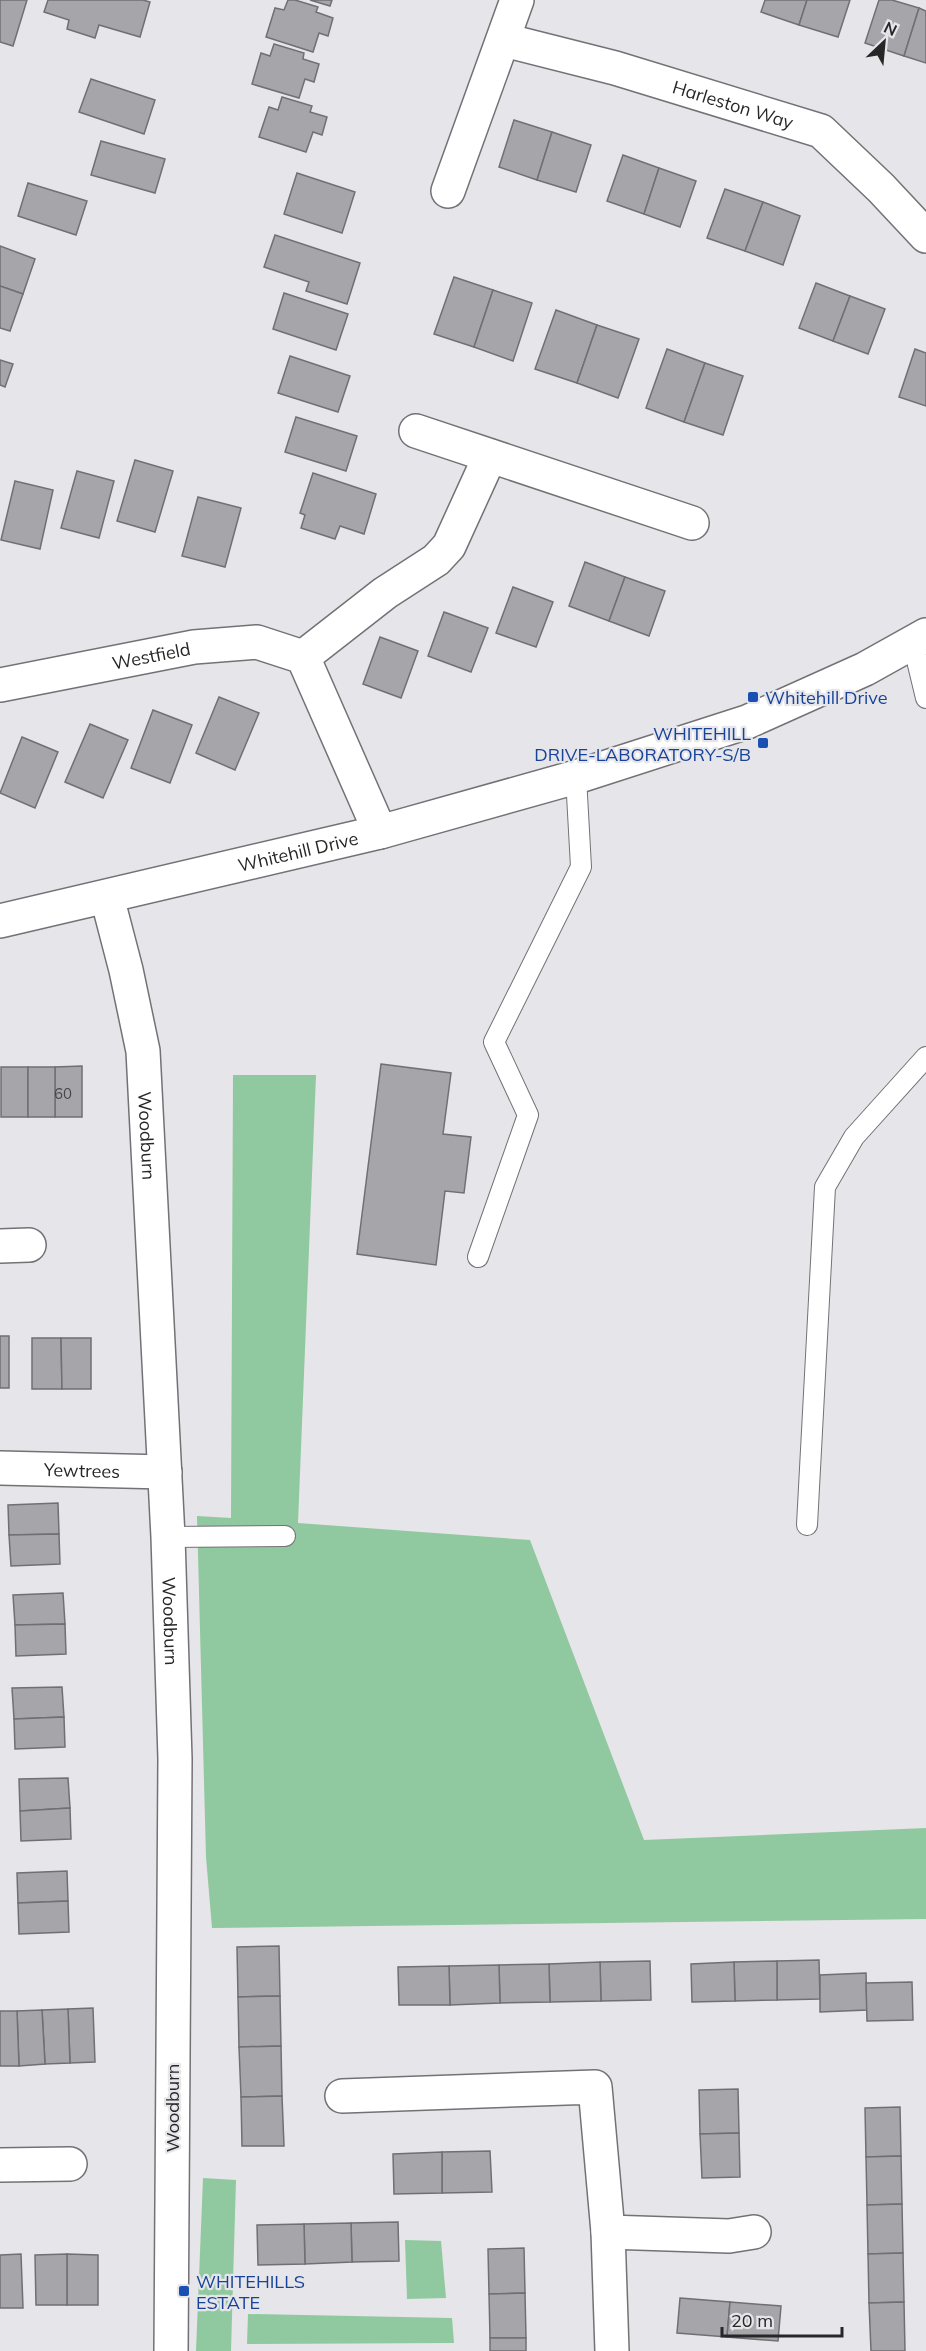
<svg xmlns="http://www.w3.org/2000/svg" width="926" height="2351" font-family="Mulish,sans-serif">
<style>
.green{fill:#90c99f}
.building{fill:#a6a6aa;stroke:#707074;stroke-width:1.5}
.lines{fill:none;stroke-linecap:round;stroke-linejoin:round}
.service-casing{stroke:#737175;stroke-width:22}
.minor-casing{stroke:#737175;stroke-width:36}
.tertiary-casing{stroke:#737175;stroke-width:36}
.service{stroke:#fff;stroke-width:20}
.minor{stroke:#fff;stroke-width:33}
.tertiary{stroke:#fff;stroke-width:33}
.transit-dot{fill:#1a4fb4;stroke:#e6e5e9;stroke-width:2}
.labels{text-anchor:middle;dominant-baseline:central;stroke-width:4.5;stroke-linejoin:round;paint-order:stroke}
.number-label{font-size:15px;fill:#474748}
.street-label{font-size:18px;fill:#272728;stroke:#e6e5e9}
.transit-label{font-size:18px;fill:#164399;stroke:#e6e5e9;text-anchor:start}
</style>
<rect width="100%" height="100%" fill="#e6e5e9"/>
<g class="green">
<polygon points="233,1075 316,1075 298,1523 530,1540 644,1840 926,1828 926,1919 212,1928 206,1857 197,1516 231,1518"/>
<polygon points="203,2178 236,2180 231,2351 196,2351"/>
<polygon points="405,2240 441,2241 446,2298 407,2299"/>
<polygon points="248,2314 452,2318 454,2343 247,2344"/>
</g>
<g class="building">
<polygon points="0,0 27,0 13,46 0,42"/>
<polygon points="48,0 143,0 150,2 140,37 99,25 95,38 67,29 69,20 44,12"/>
<polygon points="288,0 295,0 318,7 316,12 333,18 328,36 319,33 313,52 266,37 275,8 284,10"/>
<polygon points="310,0 332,0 330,6"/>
<polygon points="765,0 807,0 799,25 761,12"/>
<polygon points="807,0 850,0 838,37 799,25"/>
<polygon points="879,0 892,0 919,8 904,56 865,43"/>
<polygon points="919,8 926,11 926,63 904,56"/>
<polygon points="274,44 304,53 303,59 319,64 314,82 305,79 299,98 252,84 261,53 270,56"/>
<polygon points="91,79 155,100 144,134 79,112"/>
<polygon points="282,97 312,106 310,112 327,117 322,135 313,132 306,152 259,137 269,107 278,110"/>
<polygon points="514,120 552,132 537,180 499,167"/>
<polygon points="552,132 591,145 576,192 537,180"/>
<polygon points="101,141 165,159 155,193 91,175"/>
<polygon points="623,155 659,168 644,214 607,201"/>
<polygon points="659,168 696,181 680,227 644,214"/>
<polygon points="297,173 355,192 342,233 284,214"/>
<polygon points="28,183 87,201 76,235 18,216"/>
<polygon points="725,189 763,202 745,251 707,238"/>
<polygon points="763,202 800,216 783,265 745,251"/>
<polygon points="275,235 360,263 347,304 306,291 309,282 264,267"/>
<polygon points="0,246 35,259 23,294 0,286"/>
<polygon points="454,277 493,290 474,347 434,334"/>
<polygon points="816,283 850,296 833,341 799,328"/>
<polygon points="0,286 23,294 10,331 0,328"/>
<polygon points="493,290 532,303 513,361 474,347"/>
<polygon points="284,293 348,314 336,350 273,329"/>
<polygon points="850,296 885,309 868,354 833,341"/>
<polygon points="556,310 597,325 577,383 535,369"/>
<polygon points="597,325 639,339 618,398 577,383"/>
<polygon points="667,349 705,363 684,422 646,408"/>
<polygon points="915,349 926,353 926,406 899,397"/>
<polygon points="290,356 350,376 338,412 278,393"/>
<polygon points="0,360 13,364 5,387 0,385"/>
<polygon points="705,363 743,376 723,435 684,422"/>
<polygon points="296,417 357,436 346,471 285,452"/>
<polygon points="135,460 173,471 155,532 117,521"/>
<polygon points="77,471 114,481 99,538 61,528"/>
<polygon points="313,473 376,494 364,534 340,526 335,539 301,528 305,515 300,513"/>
<polygon points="15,481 53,490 40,549 1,540"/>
<polygon points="198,497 241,508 225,567 182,556"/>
<polygon points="585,562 625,577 609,621 569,606"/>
<polygon points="625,577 665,591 649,636 609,621"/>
<polygon points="513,587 553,602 536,647 496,633"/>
<polygon points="444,612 488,628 471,672 428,656"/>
<polygon points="380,637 418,651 401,698 363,684"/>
<polygon points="219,697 259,713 235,770 196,753"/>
<polygon points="153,710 192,725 170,783 131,768"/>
<polygon points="90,724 128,740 103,798 65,782"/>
<polygon points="22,737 58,752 35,808 0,793"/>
<polygon points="381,1064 451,1073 443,1134 471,1137 464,1193 445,1191 436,1265 357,1254"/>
<polygon points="82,1066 82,1117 55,1117 55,1067"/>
<rect x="1" y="1067" width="27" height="50"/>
<rect x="28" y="1067" width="27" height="50"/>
<rect x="0" y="1336" width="9" height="52"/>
<polygon points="32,1338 61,1338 62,1389 32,1389"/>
<polygon points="61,1338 91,1338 91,1389 62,1389"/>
<polygon points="58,1503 59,1534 9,1535 8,1505"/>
<polygon points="59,1534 60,1564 11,1566 9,1535"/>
<polygon points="63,1593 65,1624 15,1625 13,1595"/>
<polygon points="65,1624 66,1654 16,1656 15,1625"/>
<polygon points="62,1687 64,1717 14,1719 12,1688"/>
<polygon points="64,1717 65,1747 15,1749 14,1719"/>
<polygon points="68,1778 70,1808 20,1811 19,1779"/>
<polygon points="70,1808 71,1839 21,1841 20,1811"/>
<polygon points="67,1871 68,1901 18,1903 17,1873"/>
<polygon points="68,1901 69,1932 19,1934 18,1903"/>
<polygon points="279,1946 280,1996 238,1997 237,1947"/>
<polygon points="819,1960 820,1999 777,2000 777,1961"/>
<polygon points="650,1961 651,2000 601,2001 600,1962"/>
<polygon points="777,1961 777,2000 735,2001 734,1962"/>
<polygon points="600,1962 601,2001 550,2002 549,1964"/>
<polygon points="734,1962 735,2001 692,2002 691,1964"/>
<polygon points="549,1964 550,2002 500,2003 499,1965"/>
<polygon points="499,1965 500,2003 450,2005 449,1966"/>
<polygon points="449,1966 450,2005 399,2005 398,1967"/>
<polygon points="866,1973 867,2010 820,2012 820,1975"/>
<polygon points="912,1982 913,2020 867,2021 866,1983"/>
<polygon points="280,1996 281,2046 239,2047 238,1997"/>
<polygon points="93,2008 95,2062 70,2063 68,2009"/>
<polygon points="68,2009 70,2063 45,2064 42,2010"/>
<polygon points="42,2010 45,2064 19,2066 17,2011"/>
<polygon points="0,2011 17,2011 19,2066 0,2066"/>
<polygon points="281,2046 282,2096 241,2097 239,2047"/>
<polygon points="738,2089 739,2133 700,2134 699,2090"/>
<polygon points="282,2096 284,2146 242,2146 241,2097"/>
<polygon points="900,2107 901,2156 866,2157 865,2108"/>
<polygon points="739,2133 740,2177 702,2178 700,2134"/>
<polygon points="490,2151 492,2192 442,2193 442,2152"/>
<polygon points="442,2152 442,2193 394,2194 393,2154"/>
<polygon points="901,2156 902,2204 867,2205 866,2157"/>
<polygon points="902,2204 903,2253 868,2254 867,2205"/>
<polygon points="398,2222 399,2261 352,2262 351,2223"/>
<polygon points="351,2223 352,2262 305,2264 304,2224"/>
<polygon points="304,2224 305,2264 258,2265 257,2225"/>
<polygon points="524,2248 525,2293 489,2294 488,2249"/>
<polygon points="903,2253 904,2302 869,2303 868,2254"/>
<polygon points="21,2254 23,2308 0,2308 0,2255"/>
<polygon points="67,2254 98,2255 98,2305 67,2305"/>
<polygon points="67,2254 67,2305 36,2305 35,2255"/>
<polygon points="525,2293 526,2338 490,2338 489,2294"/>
<polygon points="680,2298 730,2302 727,2337 677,2333"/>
<polygon points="730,2302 781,2306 778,2341 727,2337"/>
<polygon points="904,2302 905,2351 871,2351 869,2303"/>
<rect x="490" y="2338" width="36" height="13"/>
</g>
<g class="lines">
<defs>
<g id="service">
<polyline points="913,644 926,698"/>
<polyline points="478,1257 528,1115 494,1042 581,867 576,777"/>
<polyline points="807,1525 825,1187 854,1137 926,1057"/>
<polyline points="168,1537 285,1536"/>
</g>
<g id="minor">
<path id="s1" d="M504 40 615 68 821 131 881 188 926 236"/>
<polyline points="448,191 517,0"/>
<polyline points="416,431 692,523"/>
<polyline points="303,657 385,593 436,560 449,546 490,456"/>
<path id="s2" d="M0 685 194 647 257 642 303 657 380 832"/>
<path id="s3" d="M107 897 126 970 143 1051 168 1537 175 1759 171 2351"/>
<polyline points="0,1246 29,1245"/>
<path id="s4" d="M0 1468 165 1472"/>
<polyline points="342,2096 595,2087 608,2232 612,2351"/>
<polyline points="0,2165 70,2164"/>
<polyline points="608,2232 729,2236 754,2232"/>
</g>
<g id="tertiary">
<path id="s5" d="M0 921 380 832 576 777 747 722 865 669 926 635"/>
</g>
</defs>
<use href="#service" class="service-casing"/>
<use href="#minor" class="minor-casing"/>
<use href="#tertiary" class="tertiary-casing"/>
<use href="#service" class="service"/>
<use href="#minor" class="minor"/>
<use href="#tertiary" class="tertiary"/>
</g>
<g class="transit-dot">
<rect x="747" y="691" width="12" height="12" rx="3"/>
<rect x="757" y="737" width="12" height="12" rx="3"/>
<rect x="178" y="2285" width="12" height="12" rx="3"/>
</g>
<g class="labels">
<g class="number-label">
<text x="63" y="1093">60</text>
</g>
<g class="street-label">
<text stroke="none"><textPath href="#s1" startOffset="238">Harleston Way</textPath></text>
<text stroke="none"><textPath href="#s2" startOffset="154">Westfield</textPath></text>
<text stroke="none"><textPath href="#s5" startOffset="306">Whitehill Drive</textPath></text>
<text stroke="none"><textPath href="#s3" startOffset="243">Woodburn</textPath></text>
<text stroke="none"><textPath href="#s4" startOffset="82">Yewtrees</textPath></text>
<text stroke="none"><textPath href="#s3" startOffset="729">Woodburn</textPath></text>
<text transform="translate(172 2108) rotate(-90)">Woodburn</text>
</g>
<g class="transit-label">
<text x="765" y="697">Whitehill Drive</text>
<text x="751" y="733" text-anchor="end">WHITEHILL<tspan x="751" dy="21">DRIVE-LABORATORY-S/B</tspan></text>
<text x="196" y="2281">WHITEHILLS<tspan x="196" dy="21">ESTATE</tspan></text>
</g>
</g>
<g transform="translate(884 42) rotate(26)" stroke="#e6e5e9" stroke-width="4.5" paint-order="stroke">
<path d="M0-4.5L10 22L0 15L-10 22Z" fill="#272728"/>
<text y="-9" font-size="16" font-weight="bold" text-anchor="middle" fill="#272728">N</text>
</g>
<path d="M722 2327v9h120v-9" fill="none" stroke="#272728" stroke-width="3"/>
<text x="731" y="2327" font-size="18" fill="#272728" stroke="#e6e5e9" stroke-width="4.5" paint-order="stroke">20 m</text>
</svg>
